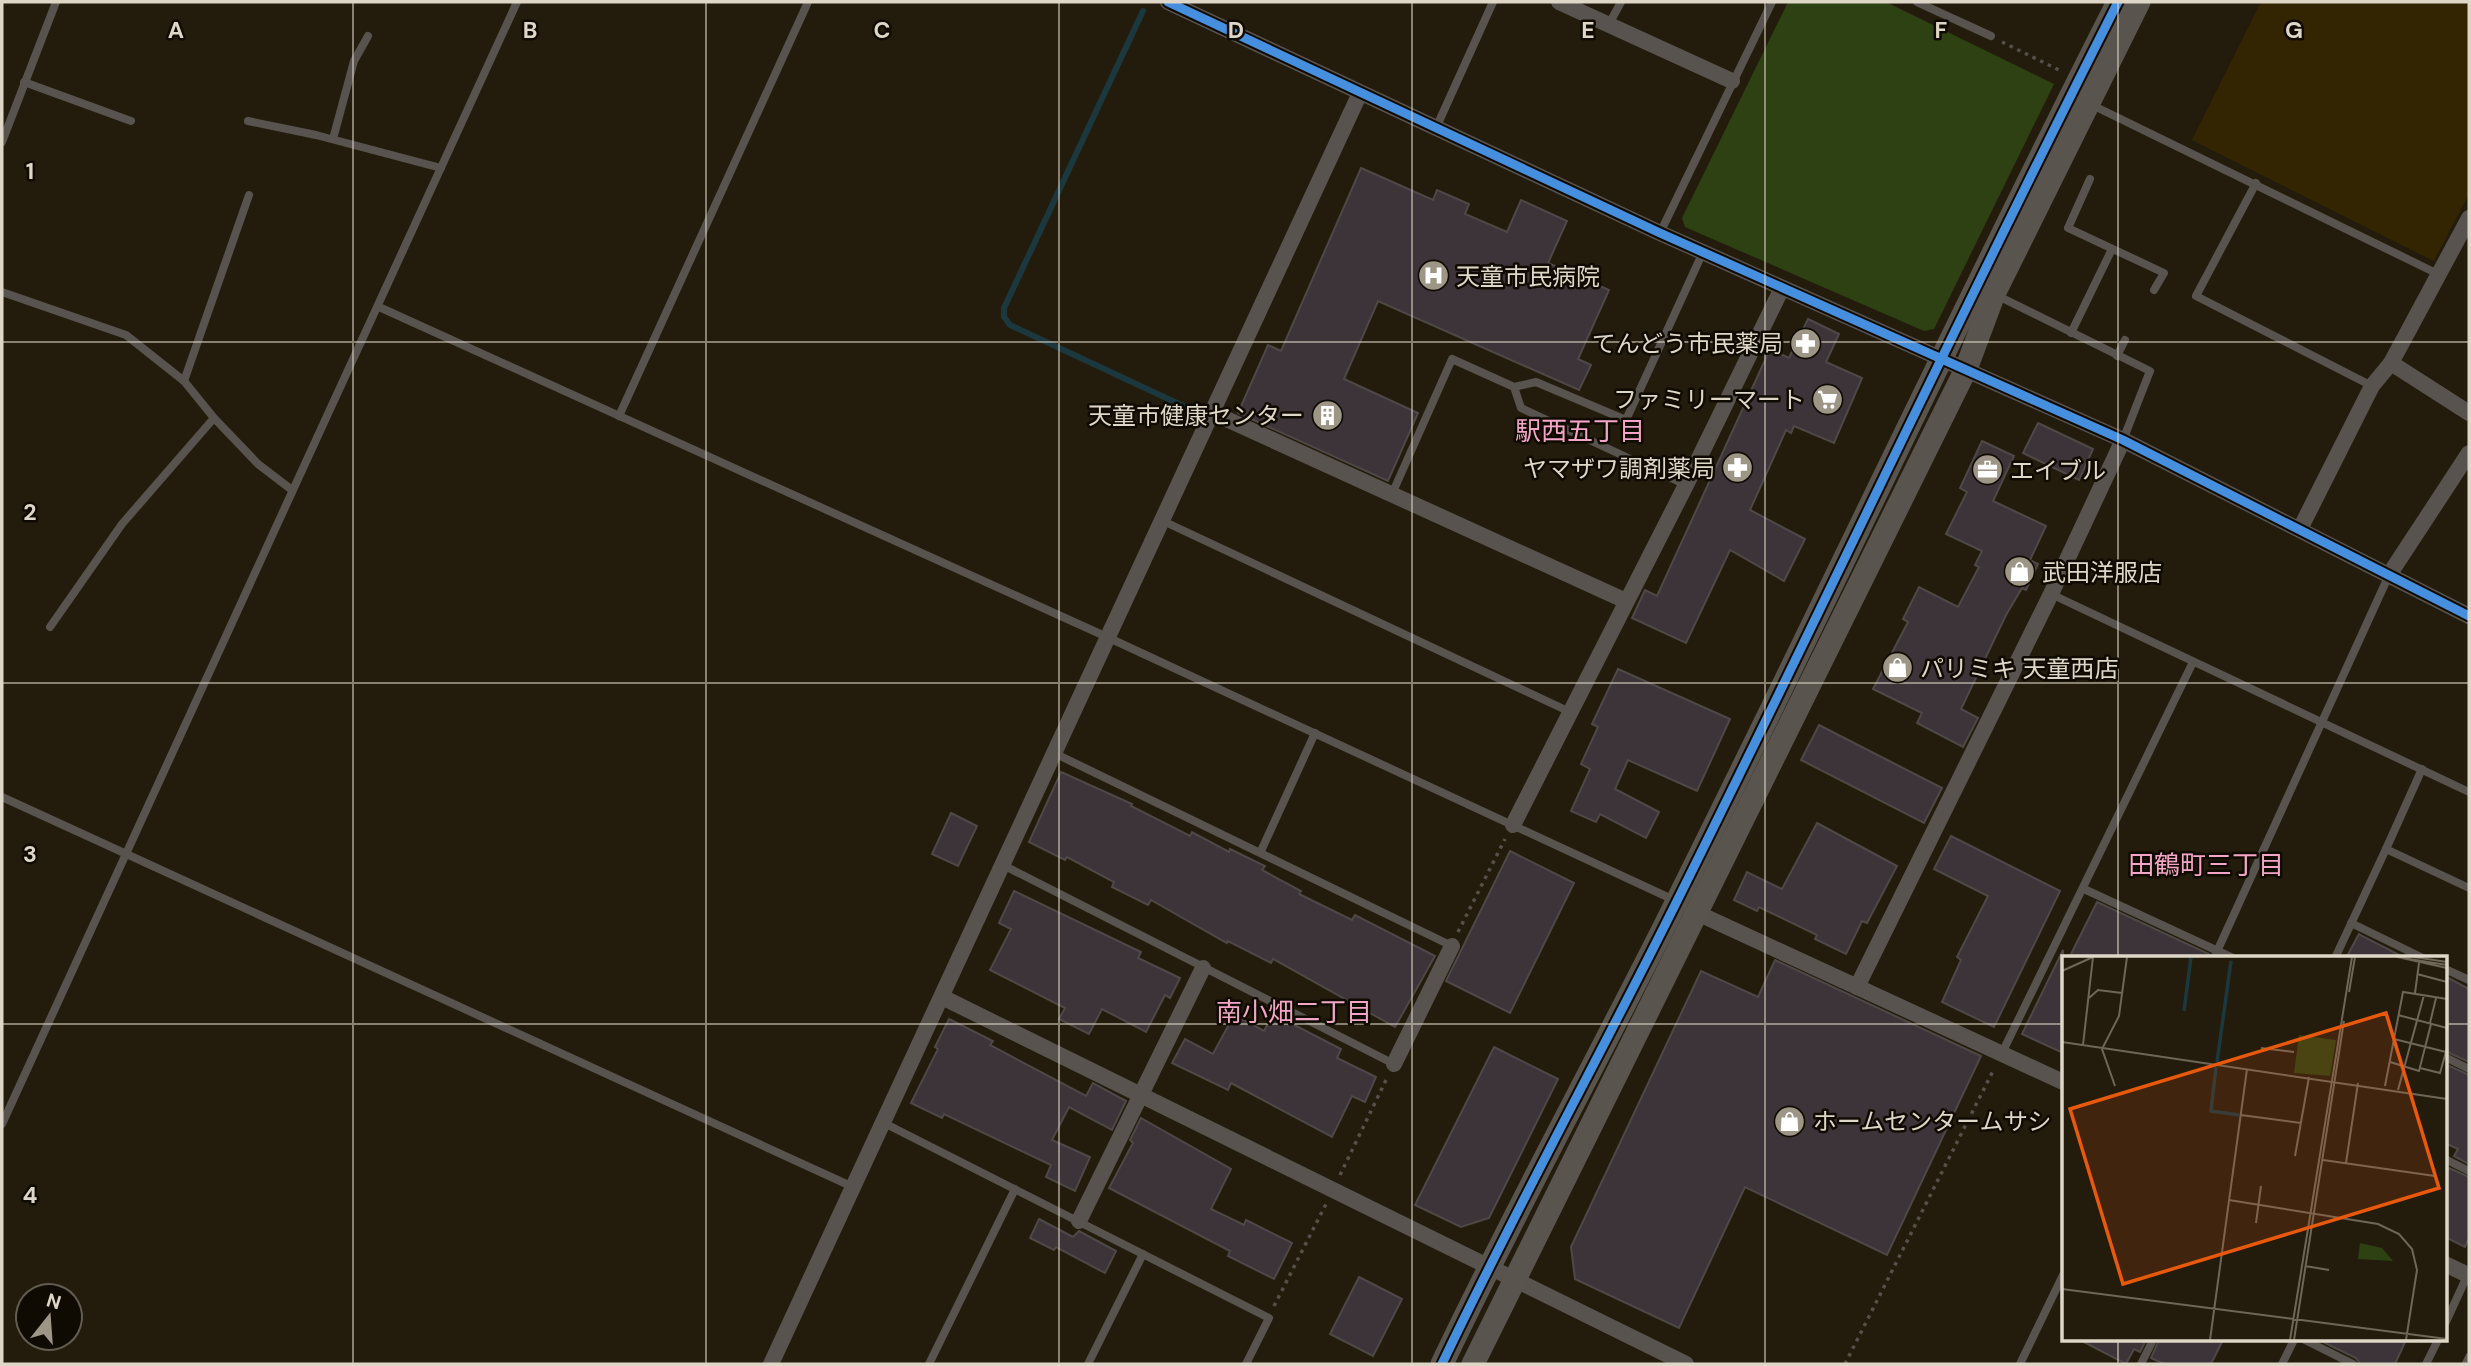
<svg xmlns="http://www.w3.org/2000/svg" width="2471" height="1366" font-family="'DM Sans','Noto Sans JP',sans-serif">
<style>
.built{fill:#332402}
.green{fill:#2d4112}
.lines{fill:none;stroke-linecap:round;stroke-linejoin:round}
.stream{stroke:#1b383f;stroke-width:6}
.building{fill:#3c3438;stroke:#4e4847;stroke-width:2}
.path{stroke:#55514a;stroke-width:3.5;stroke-dasharray:3.5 5;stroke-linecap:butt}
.lane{stroke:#58534e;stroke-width:8}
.street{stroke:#58534e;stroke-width:16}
.secondary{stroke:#5a544e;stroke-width:23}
.rail{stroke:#5e5851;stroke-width:5;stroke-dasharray:12 12;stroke-linecap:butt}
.cycleway-casing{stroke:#100b02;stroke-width:13}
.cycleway{stroke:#468fdf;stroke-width:9}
.grid{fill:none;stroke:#ded6c6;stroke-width:2;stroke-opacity:0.55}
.labels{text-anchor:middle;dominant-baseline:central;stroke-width:5;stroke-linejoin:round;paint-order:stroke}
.poi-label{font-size:24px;fill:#ded6c6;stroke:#100b02;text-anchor:start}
.neighbourhood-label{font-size:26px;fill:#f2a5c6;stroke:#100b02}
.inset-river{fill:none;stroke:#1b383f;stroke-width:3.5}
.inset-road{fill:none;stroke:#6e6657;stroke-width:2}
.view{fill:#e8590c;fill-opacity:0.15;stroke:#e8590c;stroke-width:3.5}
.inset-edge{fill:none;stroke:#ded6c6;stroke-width:3.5}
.grid-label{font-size:23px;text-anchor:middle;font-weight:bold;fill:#ded6c6;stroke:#100b02;stroke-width:5;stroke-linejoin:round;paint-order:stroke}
</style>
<rect width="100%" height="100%" fill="#231c0d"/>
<polygon class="built" points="2261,2 2469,2 2469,194 2434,261 2192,140"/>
<polygon class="green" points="1788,2 1886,2 2054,84 1934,329 1924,331 1685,227 1682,218"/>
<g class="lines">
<polyline class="stream" points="1143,11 1004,308 1004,317 1010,325 1194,411"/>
</g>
<g class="building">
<polygon points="1361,168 1433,200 1437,190 1469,204 1465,214 1507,232 1521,200 1567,221 1548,263 1609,290 1578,359 1591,365 1579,390 1378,301 1344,379 1418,413 1388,481 1238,413 1268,345 1281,351"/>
<polygon points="1808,319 1839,334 1826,362 1862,378 1834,443 1794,426 1791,433 1786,430 1750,510 1805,539 1784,581 1730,550 1686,643 1632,618 1645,590 1657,596 1770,349 1789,358"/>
<polygon points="2038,423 2093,449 2079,480 2023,453"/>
<polygon points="1982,441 2014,456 1993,501 2046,526 2030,560 2038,564 2026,590 2022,588 2006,615 1961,709 1978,718 1963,747 1917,723 1922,713 1873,689 1908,622 1903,619 1919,587 1958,607 1979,567 1975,565 1982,551 1946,534 1967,492 1960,488"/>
<polygon points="1618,669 1730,719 1697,791 1628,760 1615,789 1659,812 1646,838 1600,814 1596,822 1571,811 1590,769 1581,764 1598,727 1592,724"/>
<polygon points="1819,725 1942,788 1924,823 1801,760"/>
<polygon points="1061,772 1132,804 1131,806 1190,836 1192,832 1229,852 1230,849 1265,866 1262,870 1301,891 1299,894 1352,920 1355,915 1435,956 1395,1027 1273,959 1271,963 1228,941 1227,943 1151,900 1148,905 1112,887 1114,882 1067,857 1065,860 1029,842"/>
<polygon points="951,813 977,826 958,866 932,854"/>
<polygon points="1817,823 1897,866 1867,923 1862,921 1846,954 1815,939 1817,935 1759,907 1757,911 1734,900 1747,872 1782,889"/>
<polygon points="1951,836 2060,891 1994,1027 1942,1002 1961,960 1957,957 1988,896 1934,869"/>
<polygon points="1510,851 1574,883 1510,1013 1446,981"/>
<polygon points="1014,891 1141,952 1138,958 1180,978 1170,998 1165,995 1146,1032 1102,1009 1089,1034 1059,1019 1065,1008 990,970 1011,929 999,923"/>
<polygon points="2097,902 2209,954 2208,958 2069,958"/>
<polygon points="2359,934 2362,936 2405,958 2346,958"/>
<polygon points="2063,950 2063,1053 2022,1034"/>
<polygon points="1775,960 1981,1056 1887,1255 1745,1187 1679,1328 1575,1279 1571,1247 1701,971 1758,997"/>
<polygon points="2445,976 2469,989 2469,1062 2445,1051"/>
<polygon points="1273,1014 1341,1049 1337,1058 1376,1077 1365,1102 1352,1096 1332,1137 1231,1083 1228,1090 1172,1063 1185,1039 1213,1054 1234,1015 1264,1031"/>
<polygon points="949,1019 993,1041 990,1045 1086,1096 1093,1083 1126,1101 1112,1130 1069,1107 1052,1140 1090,1157 1075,1191 1046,1177 1051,1165 944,1114 942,1118 911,1103 938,1049 935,1047"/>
<polygon points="1494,1047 1558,1079 1489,1218 1461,1227 1415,1205"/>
<polygon points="2445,1064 2469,1075 2469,1164 2454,1156 2458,1149 2445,1143"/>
<polygon points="1141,1118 1231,1169 1211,1209 1244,1225 1246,1220 1292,1243 1274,1279 1228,1256 1230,1251 1109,1188 1133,1143 1130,1140"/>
<polygon points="2449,1168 2469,1177 2469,1238 2465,1247 2445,1237 2445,1177"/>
<polygon points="1039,1219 1073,1237 1079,1231 1116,1251 1105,1273 1056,1247 1054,1250 1030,1238"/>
<polygon points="1359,1277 1402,1299 1373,1356 1330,1334"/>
<polygon points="2080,1340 2146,1340 2140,1352 2134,1349 2126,1364"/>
<polygon points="2159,1340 2223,1340 2211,1364 2164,1364 2151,1358"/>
<polygon points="2319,1340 2406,1340 2395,1364 2360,1364 2356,1358"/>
</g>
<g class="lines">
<g class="path">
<polyline points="2002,42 2061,71"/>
<polyline points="1458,932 1505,839"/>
<polyline points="1340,1175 1387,1078"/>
<polyline points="1274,1306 1326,1204"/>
<polyline points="1845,1364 1994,1069"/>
</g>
<g class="lane">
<polyline points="1917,2 1991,36"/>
<polyline points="1609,24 1621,2"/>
<polyline points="24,82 131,121"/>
<polyline points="2092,105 2438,274"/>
<polyline points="248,121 316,135 441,168"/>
<polyline points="1436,128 1493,2"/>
<polyline points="333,139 354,61 368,36"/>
<polyline points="2,142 56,2"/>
<polyline points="2090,179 2068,228 2164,273 2154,290"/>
<polyline points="2256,183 2196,296 2372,386"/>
<polyline points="1660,233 1772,2"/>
<polyline points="2,292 126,335 184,381 214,418 258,464 292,490"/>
<polyline points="1996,295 2150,371 2123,440"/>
<polyline points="379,307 1107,637 1674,900"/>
<polyline points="2071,333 2112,249"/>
<polyline points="2117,356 2125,340"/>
<polyline points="184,381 249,195"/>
<polyline points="1514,387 1521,408 1686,485"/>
<polyline points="619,416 808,2"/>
<polyline points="1392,494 1452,359 1514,387 1536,382 1626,420 1703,252"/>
<polyline points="1163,521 1570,712"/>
<polyline points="2051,594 2469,792"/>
<polyline points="50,627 122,524 214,418"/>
<polyline points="1054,753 1452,946"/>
<polyline points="2,797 853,1187"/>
<polyline points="2386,849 2422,769"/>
<polyline points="1261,851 1315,733"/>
<polyline points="1001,864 1394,1064"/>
<polyline points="2084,889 2233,958"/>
<polyline points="2351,923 2423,958"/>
<polyline points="2214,958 2389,575"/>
<polyline points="2335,958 2386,849 2469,888"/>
<polyline points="2445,969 2469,980"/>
<polyline points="2002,1053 2193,662"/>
<polyline points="2445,1057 2469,1069"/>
<polyline points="882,1122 1269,1318 1246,1364"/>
<polyline points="2,1124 517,2"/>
<polyline points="2445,1159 2469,1171"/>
<polyline points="2445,1324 2468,1274"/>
<polyline points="2305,1340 2353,1364"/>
<polyline points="929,1364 1015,1189"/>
<polyline points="1088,1364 1143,1254"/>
<polyline points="2020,1364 2063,1275"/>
<polyline points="2141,1364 2153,1340"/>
<polyline points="2282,1364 2294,1340"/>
<polyline points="2426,1364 2438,1340"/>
</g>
<g class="street">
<polyline points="1168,2 1660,233 2123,440 2469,616"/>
<polyline points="1559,2 1732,81"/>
<polyline points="2391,363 2469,413"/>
<polyline points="1211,412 1626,601"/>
<polyline points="2300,529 2372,386 2391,363 2469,218"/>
<polyline points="2389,575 2469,453"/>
<polyline points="1513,825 1686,485 1782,288"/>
<polyline points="1695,912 2063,1082"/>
<polyline points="1857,987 2051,594 2123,440"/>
<polyline points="942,997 1686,1364"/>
<polyline points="1394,1064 1452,946"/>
<polyline points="1079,1221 1203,968"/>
<polyline points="2445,1264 2468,1275"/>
<polyline points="771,1364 1360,93"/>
</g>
<g class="secondary">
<path d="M1442 1364C1516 1208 1600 1056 1677 901 1826 602 1967 299 2118 2"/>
<polyline points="1473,1364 1966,369 1994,294 2139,2"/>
</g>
<polyline class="rail" points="2464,1364 2469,1354"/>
<defs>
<g id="cycleway">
<polyline points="1168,2 1660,233 2123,440 2469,616"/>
<path d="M1442 1364C1516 1208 1600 1056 1677 901 1826 602 1967 299 2118 2"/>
</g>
</defs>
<use href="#cycleway" class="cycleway-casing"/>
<use href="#cycleway" class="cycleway"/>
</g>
<path class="grid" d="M353 2V1364M706 2V1364M1059 2V1364M1412 2V1364M1765 2V1364M2118 2V958M2 342H2469M2 683H2469M2 1024H2063M2445 1024H2469M2118 1340V1364"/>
<defs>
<symbol id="hospital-disc" viewBox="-11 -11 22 22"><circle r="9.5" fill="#9d9585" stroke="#100b02"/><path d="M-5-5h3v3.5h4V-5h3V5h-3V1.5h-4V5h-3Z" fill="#fff"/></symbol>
<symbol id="pharmacy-disc" viewBox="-11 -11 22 22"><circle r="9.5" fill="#9d9585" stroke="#100b02"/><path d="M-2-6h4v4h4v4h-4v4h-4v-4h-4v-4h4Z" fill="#fff"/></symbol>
<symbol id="supermarket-disc" viewBox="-11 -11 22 22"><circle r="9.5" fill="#9d9585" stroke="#100b02"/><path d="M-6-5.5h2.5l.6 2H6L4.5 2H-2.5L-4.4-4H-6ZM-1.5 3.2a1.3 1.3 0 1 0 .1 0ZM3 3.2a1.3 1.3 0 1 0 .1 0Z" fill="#fff"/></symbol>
<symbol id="building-disc" viewBox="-11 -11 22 22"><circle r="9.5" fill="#9d9585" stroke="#100b02"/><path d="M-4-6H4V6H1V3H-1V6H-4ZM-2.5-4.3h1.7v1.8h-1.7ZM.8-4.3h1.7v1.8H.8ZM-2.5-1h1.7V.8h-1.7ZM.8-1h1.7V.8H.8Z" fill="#fff"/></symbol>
<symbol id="office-disc" viewBox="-11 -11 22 22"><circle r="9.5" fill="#9d9585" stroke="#100b02"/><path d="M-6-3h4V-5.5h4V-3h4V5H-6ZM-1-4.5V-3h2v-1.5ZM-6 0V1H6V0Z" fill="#fff"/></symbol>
<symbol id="shop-disc" viewBox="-11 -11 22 22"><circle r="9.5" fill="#9d9585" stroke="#100b02"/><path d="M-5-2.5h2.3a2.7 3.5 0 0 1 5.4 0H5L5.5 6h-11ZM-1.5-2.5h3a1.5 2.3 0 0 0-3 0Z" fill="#fff"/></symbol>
</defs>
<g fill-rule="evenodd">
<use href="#hospital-disc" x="1416" y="258" width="35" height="35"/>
<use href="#pharmacy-disc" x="1788" y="326" width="35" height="35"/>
<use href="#supermarket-disc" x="1810" y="382" width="35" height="35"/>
<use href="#building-disc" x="1310" y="398" width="35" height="35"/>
<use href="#pharmacy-disc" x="1720" y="450" width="35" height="35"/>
<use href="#office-disc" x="1970" y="452" width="35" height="35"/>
<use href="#shop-disc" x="2002" y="554" width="35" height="35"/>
<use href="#shop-disc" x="1880" y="650" width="35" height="35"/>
<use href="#shop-disc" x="1772" y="1104" width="35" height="35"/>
</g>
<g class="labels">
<g class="poi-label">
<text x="1456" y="276">天童市民病院</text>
<text x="1783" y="343" text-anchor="end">てんどう市民薬局</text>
<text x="1805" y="399" text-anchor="end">ファミリーマート</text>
<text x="1304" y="415" text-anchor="end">天童市健康センター</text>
<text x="1715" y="468" text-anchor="end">ヤマザワ調剤薬局</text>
<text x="2010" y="470">エイブル</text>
<text x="2042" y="572">武田洋服店</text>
<text x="1920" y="668">パリミキ 天童西店</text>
<text x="1813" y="1121">ホームセンタームサシ</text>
</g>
<g class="neighbourhood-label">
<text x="1580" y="431">駅西五丁目</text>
<text x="2206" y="865">田鶴町三丁目</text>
<text x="1294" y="1012">南小畑二丁目</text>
</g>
</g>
<g transform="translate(2062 956)">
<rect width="385" height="385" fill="#231c0d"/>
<path d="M237 79 274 84 268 120 232 117ZM298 287 320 292 331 305 296 303Z" fill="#2d4112"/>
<path class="inset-river" d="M122 55 129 1M155 106 169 5M154 111 149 155 177 159"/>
<path class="inset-road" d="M335 1 385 9M352 1 385 6M340 2 385 12M0 15 31 1M355 18 385 26M287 36 293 1M353 37 357 7M27 42 36 34 60 37M336 59 385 72M368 67 374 42M332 83 384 96M0 86 385 143M21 89 31 1M199 92 232 96M328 106 357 115 369 68M358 112 378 117 385 92M53 130 40 93 57 60 65 1M323 130 341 36 385 43M336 134 362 39M179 159 239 167M233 200 247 121M261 204 373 220M284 207 296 127M167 244 316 268 337 278 350 293 355 314 344 384M194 267 199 230M243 310 267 314M0 333 385 383M148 384 185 113M228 384 290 1M232 384 282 65"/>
<path class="view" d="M324 57 377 232 61 328 8 153Z"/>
<rect width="385" height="385" class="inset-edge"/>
</g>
<g class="grid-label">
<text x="176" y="38">A</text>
<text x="530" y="38">B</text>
<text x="882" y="38">C</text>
<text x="1236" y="38">D</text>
<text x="1588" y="38">E</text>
<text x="1941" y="38">F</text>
<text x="2294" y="38">G</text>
<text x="30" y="179">1</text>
<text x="30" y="520">2</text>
<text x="30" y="862">3</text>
<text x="30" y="1203">4</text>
</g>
<rect width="2471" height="1366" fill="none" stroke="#ded6c6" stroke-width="7"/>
<g transform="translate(49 1317) rotate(17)"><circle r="33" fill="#100b02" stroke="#625c50" stroke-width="2"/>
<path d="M0-5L12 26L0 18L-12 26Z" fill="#9d9585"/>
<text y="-10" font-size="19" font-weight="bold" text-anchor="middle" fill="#ded6c6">N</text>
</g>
</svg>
